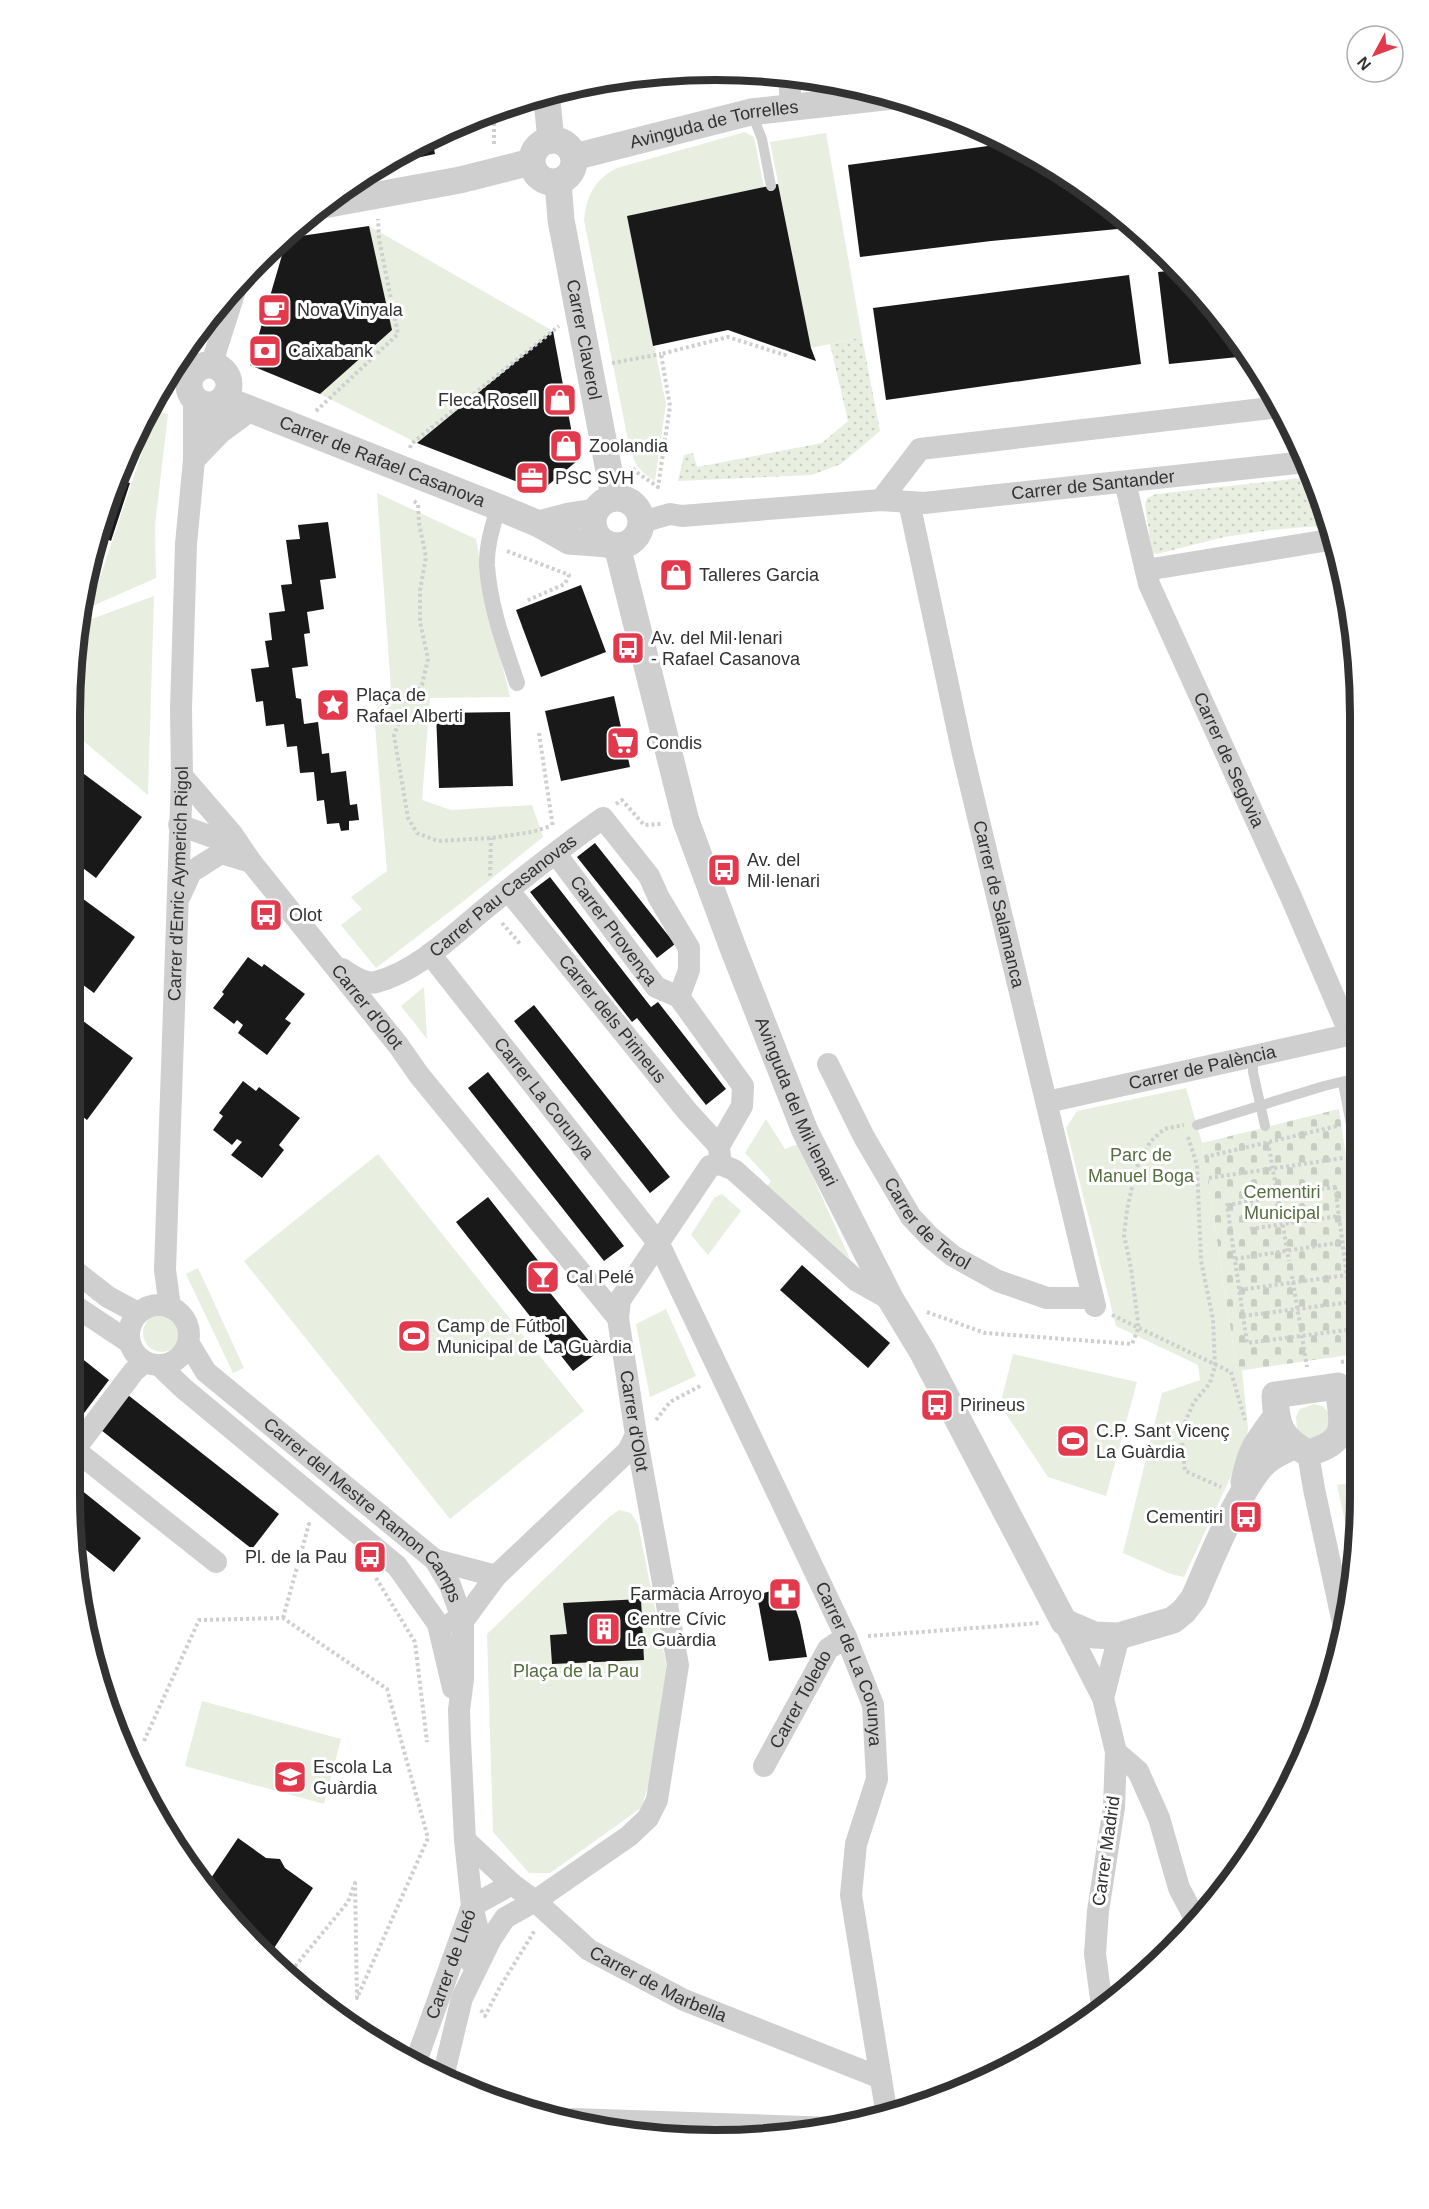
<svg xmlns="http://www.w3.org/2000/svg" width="1429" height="2209" font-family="Arial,sans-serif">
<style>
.grass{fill:url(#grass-dots)}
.cemetery{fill:url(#cemetery-stones)}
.green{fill:#e8eee0}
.building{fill:#191919}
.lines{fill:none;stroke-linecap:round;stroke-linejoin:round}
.path{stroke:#cfcfcf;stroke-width:4;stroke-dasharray:3 3;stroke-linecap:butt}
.service{stroke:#cfcfcf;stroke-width:10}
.pedestrian{stroke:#cfcfcf;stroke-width:16}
.minor{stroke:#cfcfcf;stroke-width:22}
.tertiary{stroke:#cfcfcf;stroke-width:27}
.labels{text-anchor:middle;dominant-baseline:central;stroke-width:6;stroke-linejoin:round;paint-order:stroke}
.street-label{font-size:18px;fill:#323232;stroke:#fff}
.poi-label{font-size:18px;fill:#323232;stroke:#fff;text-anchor:start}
.park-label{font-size:18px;fill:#566d3f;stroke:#fff}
.rim{fill:none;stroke:#323232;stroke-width:8}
</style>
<defs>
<pattern id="grass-dots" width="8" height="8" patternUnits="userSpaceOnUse" patternTransform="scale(1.5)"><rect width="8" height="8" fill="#e8eee0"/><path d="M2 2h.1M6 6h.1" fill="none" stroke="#c7cdc1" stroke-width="1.8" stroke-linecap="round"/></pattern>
<pattern id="cemetery-stones" width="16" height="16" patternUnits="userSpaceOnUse" patternTransform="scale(1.5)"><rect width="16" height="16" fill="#e8eee0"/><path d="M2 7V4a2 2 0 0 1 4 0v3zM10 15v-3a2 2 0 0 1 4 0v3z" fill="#c7cdc1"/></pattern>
</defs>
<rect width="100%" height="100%" fill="#fff"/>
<g class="grass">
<polygon points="862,337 880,431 841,464 812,475 678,481 684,455 693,453 697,467 822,443 848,421 830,344"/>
<polygon points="1311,477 1329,525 1271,530 1224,537 1157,554 1152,553 1145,505 1147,498 1156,494"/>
</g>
<polygon class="cemetery" points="1339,1109 1356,1225 1356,1354 1237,1371 1202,1143"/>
<g class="green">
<path d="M745 132 754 137 764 187 628 216 666 404 655 481C638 470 635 465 629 445L584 220C587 195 594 180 617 168Z"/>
<polygon points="826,133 862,337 811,348 770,142"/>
<polygon points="369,226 553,331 417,443 320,394 392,330"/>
<polygon points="156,411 168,414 155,525 156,578 90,607"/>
<polygon points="377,493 476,539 487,602 510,697 430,698 422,800 451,810 532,805 543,837 465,900 376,968 341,925 362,909 351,897 387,871 374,713 391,689"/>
<polygon points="154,596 148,795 75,734 75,658 86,621"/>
<polygon points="424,987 427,1039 401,1006"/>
<polygon points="1186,1088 1202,1143 1237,1371 1242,1370 1248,1428 1246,1444 1184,1577 1171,1574 1123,1553 1162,1393 1200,1380 1198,1365 1116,1326 1066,1128 1077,1111"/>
<polygon points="766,1119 785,1149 798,1144 850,1259 767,1186 771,1181 745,1153"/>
<polygon points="378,1154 584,1411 450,1519 244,1261"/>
<polygon points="722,1194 741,1211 708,1255 691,1235 715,1197"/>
<polygon points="198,1268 244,1368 233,1373 186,1274"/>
<polygon points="666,1309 696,1376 650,1397 636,1324"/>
<circle cx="162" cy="1333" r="19"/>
<polygon points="1013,1354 1137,1382 1106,1496 1048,1477 1000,1405"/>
<polygon points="1314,1404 1322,1406 1329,1413 1328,1432 1311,1440 1297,1430 1296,1417 1300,1409"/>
<polygon points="1355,1482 1355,1534 1348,1535 1337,1485"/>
<polygon points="619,1510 631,1513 638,1524 667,1668 651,1778 641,1808 550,1873 529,1873 493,1832 487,1634 608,1518"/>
<polygon points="1355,1542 1355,1578 1353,1583 1344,1545"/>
<polygon points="202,1701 341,1739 324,1804 185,1766"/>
</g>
<g class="building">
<polygon points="431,135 435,154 402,161 400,153"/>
<polygon points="1010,143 1037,155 1127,220 1128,228 991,241 860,257 848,165"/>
<polygon points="778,184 811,348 816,361 728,330 653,346 627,216"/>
<polygon points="369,226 392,330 320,394 250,365 287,238"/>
<polygon points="1178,270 1226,321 1248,356 1169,364 1158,272"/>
<polygon points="1129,275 1141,364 886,400 873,308"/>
<polygon points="553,331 577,461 541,491 417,443"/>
<polygon points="132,438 133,439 119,480 130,483 111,541 100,536 93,553 103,507"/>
<polygon points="328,522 336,578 320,580 324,609 307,612 310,633 304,634 308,666 292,668 296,698 301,699 304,724 318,722 322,754 329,753 331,773 346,771 350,805 357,804 359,820 349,821 349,830 341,831 339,823 327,824 324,800 317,801 314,772 300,773 297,746 287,747 284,724 266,726 263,701 256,702 251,669 269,667 265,641 272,640 269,613 285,611 281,585 292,584 286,540 300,539 298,525"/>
<polygon points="581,585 606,652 541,677 516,610"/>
<polygon points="614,696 630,767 561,781 545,711"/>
<polygon points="510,712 513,786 439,788 436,713"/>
<polygon points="80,771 142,817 96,878 75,862 75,779"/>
<polygon points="595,843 675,944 657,958 577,857"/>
<polygon points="550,877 651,1007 658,1002 726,1089 706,1105 637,1018 632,1022 530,892"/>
<polygon points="75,893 135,937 94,993 75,979"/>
<polygon points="248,957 262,967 264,964 305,994 285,1019 291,1023 267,1055 238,1033 243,1025 237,1020 234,1024 213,1008 224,994 222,992"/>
<polygon points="534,1005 670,1177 650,1193 514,1021"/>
<polygon points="75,1015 133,1058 87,1120 75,1111"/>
<polygon points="488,1072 624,1246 604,1261 468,1088"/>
<polygon points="243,1081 256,1091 259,1087 300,1118 279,1145 284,1150 262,1178 231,1155 242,1142 237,1139 232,1145 213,1130 223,1116 219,1113"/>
<polygon points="488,1197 551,1277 543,1284 598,1352 573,1371 456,1222"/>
<polygon points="802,1265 890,1343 868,1368 780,1290"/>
<polygon points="75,1353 109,1380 81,1417 75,1412"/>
<polygon points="128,1395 279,1514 252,1549 101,1430"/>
<polygon points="75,1485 141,1538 114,1572 75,1541"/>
<polygon points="788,1586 800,1622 807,1657 769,1661 757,1595"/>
<polygon points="641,1599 644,1660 552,1664 550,1635 567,1634 563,1603"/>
<polygon points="238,1838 266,1858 280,1859 285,1868 313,1888 267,1959 258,1951 205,1887"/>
</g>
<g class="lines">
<g class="path">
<polyline points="494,111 494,147"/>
<polyline points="612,363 661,354"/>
<polyline points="316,411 398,334 379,239 378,219"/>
<polyline points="410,448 411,444 559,326"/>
<polyline points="633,468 635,471 658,487 670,406 661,354 728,337 785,355 786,350"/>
<polyline points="414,501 418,504 419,523 426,557 420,590 420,622 428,659 422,685 407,702 394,735 408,818 417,833 438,841 491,838 532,832 551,826"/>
<polyline points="507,551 569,575 565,584 526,601"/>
<polyline points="539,733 553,828"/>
<polyline points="616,804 622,800 644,825 662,824"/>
<polyline points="490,876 491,838"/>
<polyline points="502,923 521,945"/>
<polyline points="1188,1137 1197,1165 1201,1261 1213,1319 1215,1366 1210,1383 1194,1402 1181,1431 1185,1471 1221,1487"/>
<polyline points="1268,1142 1289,1261"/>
<polyline points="1205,1157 1337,1126"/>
<polyline points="1209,1178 1343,1158"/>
<polygon points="1335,1187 1354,1329 1247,1343 1227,1205"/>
<polyline points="1250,1229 1339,1216"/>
<polyline points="1235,1259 1342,1242"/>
<polyline points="1292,1276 1307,1367"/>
<polyline points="1239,1290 1347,1275"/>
<polyline points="927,1312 985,1333 1132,1344 1138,1329 1138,1322 1131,1268 1124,1235 1127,1210 1136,1169 1150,1142 1164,1129 1184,1125"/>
<polyline points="1112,1315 1231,1372 1245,1420"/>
<polyline points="1243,1316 1351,1302"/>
<polyline points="1341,1362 1356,1360"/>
<polyline points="656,1420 670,1402 702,1385"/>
<polyline points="376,1578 415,1642 427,1742"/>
<polyline points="283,1618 309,1524 312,1526"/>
<polyline points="868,1636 1040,1623"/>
<polyline points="144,1741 199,1620 283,1618 387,1689 428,1838 357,1998 355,1883 348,1902 287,1976"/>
<polyline points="481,2010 485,2016 500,1987 535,1930"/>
</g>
<g class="service">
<polyline points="752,114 762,139 771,186"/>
<polyline points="1253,1056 1253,1072 1265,1126"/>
<polyline points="1343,1083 1356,1150"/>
<polyline points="1197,1125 1324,1086 1357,1078"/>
</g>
<path class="pedestrian" d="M498 507C493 526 486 546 487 566 490 607 504 644 517 683"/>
<g class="minor">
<polyline points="789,74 791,108"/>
<polyline points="211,366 238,281"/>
<polyline points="201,445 221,401"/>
<polyline points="194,460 220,433 251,410"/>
<path id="s1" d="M1125 482 1149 584 1291 897 1350 1034"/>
<polyline points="881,500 920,449 1280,407"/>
<path id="s2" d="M909 502 962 750 1095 1306"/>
<path id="s3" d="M642 522 670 514 682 516 881 500 924 503 1306 462"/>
<polyline points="1146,570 1335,539"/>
<path id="s4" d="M182 776 232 834 251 862 398 1045 419 1075 618 1318 636 1435 678 1665 657 1800 648 1818 629 1836 535 1901 505 1918 491 1939 462 1998 443 2077"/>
<polyline points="179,825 221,840 240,854"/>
<path id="s5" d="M556 854 656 987 679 997"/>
<path id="s6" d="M508 890 687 1111 719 1146"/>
<polyline points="180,896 191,872 221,853 251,862"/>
<path id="s7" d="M430 954 659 1244 846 1637 873 1705 877 1779 856 1844 851 1895 887 2116"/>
<path id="s8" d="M342 969C352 975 364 985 376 982 418 971 453 935 486 908 524 877 563 846 603 818L649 876 659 898 689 948V970L679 997"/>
<polyline points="679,997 743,1086 742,1106 719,1146 720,1158"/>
<path id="s9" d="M828 1064 864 1137 911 1217 930 1237 953 1256 998 1281 1047 1298H1093"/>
<path id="s10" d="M1047 1102 1357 1033"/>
<polyline points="720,1164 734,1170 857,1281 891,1300"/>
<polyline points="75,1271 108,1297 138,1313"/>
<circle cx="159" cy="1335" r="30"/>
<polyline points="75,1306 129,1342"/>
<path id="s11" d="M170 1307 165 1270 182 776 181 709 186 544 194 460V399"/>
<polyline points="618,1318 620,1300 710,1166 720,1164"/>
<path id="s12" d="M189 1344 206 1372 435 1560 450 1585 463 1621V1679L459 1710 460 1740 465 1840 472 1906 478 1930 470 1961"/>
<polyline points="160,1366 183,1388 397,1566 438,1624 453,1688"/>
<polyline points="75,1449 134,1371 145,1362"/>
<polyline points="75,1450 216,1562"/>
<polyline points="1308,1453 1314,1489 1343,1623"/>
<polyline points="435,1560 496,1576"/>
<polyline points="453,1622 463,1621 496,1576 628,1451 636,1435"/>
<polyline points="1064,1622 1103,1698 1116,1752 1114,1807 1098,1911 1095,1954 1102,2006"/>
<polyline points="1103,1698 1119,1636"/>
<polyline points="1116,1752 1138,1771 1159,1818 1179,1888 1197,1922"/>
<path id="s13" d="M764 1766 828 1649 846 1637"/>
<path id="s14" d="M465 1840 512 1884 535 1901 589 1950 684 2000 881 2078"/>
<path id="s15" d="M415 2064 472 1906 512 1884"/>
<polyline points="573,2119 833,2128"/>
</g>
<g class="tertiary">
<polyline points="546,91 551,140"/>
<circle cx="553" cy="161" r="21"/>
<path id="s16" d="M574 157 751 112 893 96"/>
<path id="s17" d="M558 182 561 220 614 497"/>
<polyline points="318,206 460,180 531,162"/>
<circle cx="209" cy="385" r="20"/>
<path id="s18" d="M224 399 498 507 539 524 569 541 608 544"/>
<circle cx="617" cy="522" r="24"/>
<polyline points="539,524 569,516 595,512"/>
<path id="s19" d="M617 546 686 821 733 948 805 1131 891 1300 922 1351 1064 1622 1094 1635 1119 1636 1173 1620 1184 1611 1194 1598C1208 1566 1243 1478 1269 1459 1277 1453 1286 1450 1294 1445"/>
<path d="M1338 1386C1342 1423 1352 1441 1308 1453 1280 1438 1276 1425 1275 1395Z"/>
<path d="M1244 1482C1251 1449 1256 1444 1276 1417"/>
</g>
</g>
<defs>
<symbol id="cafe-square" viewBox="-11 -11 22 22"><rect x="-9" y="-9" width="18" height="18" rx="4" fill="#e3394c" stroke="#fff"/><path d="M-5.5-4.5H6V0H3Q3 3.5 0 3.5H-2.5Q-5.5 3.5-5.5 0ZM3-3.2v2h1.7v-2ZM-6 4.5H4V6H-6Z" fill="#fff"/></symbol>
<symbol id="bank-square" viewBox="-11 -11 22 22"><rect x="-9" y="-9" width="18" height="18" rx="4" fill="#e3394c" stroke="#fff"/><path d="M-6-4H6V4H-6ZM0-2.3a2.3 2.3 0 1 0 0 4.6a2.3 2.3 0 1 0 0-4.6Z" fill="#fff"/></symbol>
<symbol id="shop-square" viewBox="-11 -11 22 22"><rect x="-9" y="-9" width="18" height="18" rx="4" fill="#e3394c" stroke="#fff"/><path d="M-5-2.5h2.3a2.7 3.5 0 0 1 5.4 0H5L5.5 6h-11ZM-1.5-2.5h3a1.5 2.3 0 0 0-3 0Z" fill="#fff"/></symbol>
<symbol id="office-square" viewBox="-11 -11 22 22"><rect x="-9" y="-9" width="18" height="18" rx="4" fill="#e3394c" stroke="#fff"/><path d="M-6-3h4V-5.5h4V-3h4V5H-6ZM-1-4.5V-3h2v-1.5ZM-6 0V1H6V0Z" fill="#fff"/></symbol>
<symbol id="bus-square" viewBox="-11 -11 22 22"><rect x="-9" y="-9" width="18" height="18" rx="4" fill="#e3394c" stroke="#fff"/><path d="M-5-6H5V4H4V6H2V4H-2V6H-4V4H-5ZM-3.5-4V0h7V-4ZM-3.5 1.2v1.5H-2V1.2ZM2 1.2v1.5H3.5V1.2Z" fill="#fff"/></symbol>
<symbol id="sight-square" viewBox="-11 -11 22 22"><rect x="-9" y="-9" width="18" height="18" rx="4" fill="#e3394c" stroke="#fff"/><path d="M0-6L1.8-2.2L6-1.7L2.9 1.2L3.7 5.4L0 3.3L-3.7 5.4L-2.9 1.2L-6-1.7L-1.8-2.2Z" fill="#fff"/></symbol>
<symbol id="supermarket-square" viewBox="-11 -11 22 22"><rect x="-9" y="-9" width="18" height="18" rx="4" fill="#e3394c" stroke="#fff"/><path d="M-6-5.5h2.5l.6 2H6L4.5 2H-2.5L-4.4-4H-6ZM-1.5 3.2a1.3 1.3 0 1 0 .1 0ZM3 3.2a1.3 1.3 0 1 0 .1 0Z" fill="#fff"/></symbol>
<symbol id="bar-square" viewBox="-11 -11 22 22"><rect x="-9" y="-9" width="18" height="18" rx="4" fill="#e3394c" stroke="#fff"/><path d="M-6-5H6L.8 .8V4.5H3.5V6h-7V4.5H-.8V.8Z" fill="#fff"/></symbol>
<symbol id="stadium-square" viewBox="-11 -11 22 22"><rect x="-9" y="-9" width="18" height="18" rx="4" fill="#e3394c" stroke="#fff"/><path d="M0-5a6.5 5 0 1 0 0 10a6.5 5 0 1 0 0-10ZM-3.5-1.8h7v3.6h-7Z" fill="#fff"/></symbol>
<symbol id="pharmacy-square" viewBox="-11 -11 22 22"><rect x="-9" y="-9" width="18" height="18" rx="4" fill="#e3394c" stroke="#fff"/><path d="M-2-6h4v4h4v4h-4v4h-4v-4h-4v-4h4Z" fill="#fff"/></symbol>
<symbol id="building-square" viewBox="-11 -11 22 22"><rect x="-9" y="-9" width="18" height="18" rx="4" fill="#e3394c" stroke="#fff"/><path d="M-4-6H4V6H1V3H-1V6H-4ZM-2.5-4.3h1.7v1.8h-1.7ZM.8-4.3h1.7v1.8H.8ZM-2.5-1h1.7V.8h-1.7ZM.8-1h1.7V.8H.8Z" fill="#fff"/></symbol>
<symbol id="school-square" viewBox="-11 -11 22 22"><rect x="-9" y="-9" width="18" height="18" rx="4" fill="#e3394c" stroke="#fff"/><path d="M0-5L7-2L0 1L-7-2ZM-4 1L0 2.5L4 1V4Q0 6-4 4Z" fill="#fff"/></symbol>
</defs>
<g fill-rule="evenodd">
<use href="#cafe-square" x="255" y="291" width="38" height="38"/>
<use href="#bank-square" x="246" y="332" width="38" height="38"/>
<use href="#shop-square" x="541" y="381" width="38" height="38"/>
<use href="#shop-square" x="547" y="427" width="38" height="38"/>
<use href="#office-square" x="513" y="459" width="38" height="38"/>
<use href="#shop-square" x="657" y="556" width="38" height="38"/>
<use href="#bus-square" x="609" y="629" width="38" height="38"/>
<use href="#sight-square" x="314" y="686" width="38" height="38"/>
<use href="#supermarket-square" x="604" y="724" width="38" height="38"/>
<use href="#bus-square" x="705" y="851" width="38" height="38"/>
<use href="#bus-square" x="247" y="896" width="38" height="38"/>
<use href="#bar-square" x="524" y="1258" width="38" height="38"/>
<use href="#stadium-square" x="395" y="1317" width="38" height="38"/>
<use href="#bus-square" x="918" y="1386" width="38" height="38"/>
<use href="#stadium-square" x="1054" y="1422" width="38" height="38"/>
<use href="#bus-square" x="1227" y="1498" width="38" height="38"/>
<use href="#bus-square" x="351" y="1538" width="38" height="38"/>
<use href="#pharmacy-square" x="766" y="1575" width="38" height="38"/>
<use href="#building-square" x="585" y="1610" width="38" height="38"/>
<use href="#school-square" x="271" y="1758" width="38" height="38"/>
</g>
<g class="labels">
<g class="street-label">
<text stroke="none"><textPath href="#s16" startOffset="144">Avinguda de Torrelles</textPath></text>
<text stroke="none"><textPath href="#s17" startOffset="160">Carrer Claverol</textPath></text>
<text stroke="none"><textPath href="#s18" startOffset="170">Carrer de Rafael Casanova</textPath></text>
<text stroke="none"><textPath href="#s3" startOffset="454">Carrer de Santander</textPath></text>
<text stroke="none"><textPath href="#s1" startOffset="298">Carrer de Segòvia</textPath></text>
<text stroke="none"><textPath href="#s11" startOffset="424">Carrer d'Enric Aymerich Rigol</textPath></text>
<text stroke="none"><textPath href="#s8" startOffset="192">Carrer Pau Casanovas</textPath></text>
<text stroke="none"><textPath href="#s2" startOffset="412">Carrer de Salamanca</textPath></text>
<text stroke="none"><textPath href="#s5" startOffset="96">Carrer Provença</textPath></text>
<text stroke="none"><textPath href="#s4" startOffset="296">Carrer d'Olot</textPath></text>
<text stroke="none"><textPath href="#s6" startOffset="166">Carrer dels Pirineus</textPath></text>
<text stroke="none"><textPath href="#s10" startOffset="159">Carrer de Palència</textPath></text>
<text stroke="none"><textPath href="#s7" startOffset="184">Carrer La Corunya</textPath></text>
<text stroke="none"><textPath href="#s19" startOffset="585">Avinguda del Mil·lenari</textPath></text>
<text stroke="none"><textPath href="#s9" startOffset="190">Carrer de Terol</textPath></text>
<text stroke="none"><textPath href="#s4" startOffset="800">Carrer d'Olot</textPath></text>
<text stroke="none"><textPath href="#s12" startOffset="243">Carrer del Mestre Ramon Camps</textPath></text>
<text stroke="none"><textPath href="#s7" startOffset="832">Carrer de La Corunya</textPath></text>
<text stroke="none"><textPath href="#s13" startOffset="76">Carrer Toledo</textPath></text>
<text transform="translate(1106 1851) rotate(-82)">Carrer Madrid</text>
<text stroke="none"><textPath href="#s15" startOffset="106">Carrer de Lleó</textPath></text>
<text stroke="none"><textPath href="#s14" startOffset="243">Carrer de Marbella</textPath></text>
</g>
<g class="poi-label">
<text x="297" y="310">Nova Vinyala</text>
<text x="288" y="351">Caixabank</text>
<text x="537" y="400" text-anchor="end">Fleca Rosell</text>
<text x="589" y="446">Zoolandia</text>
<text x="555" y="478">PSC SVH</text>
<text x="699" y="575">Talleres Garcia</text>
<text x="651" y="638">Av. del Mil·lenari<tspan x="651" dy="21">- Rafael Casanova</tspan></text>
<text x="356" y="695">Plaça de<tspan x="356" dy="21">Rafael Alberti</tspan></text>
<text x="646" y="743">Condis</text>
<text x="747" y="860">Av. del<tspan x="747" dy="21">Mil·lenari</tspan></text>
<text x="289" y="915">Olot</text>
<text x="566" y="1277">Cal Pelé</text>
<text x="437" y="1326">Camp de Fútbol<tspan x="437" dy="21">Municipal de La Guàrdia</tspan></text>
<text x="960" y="1405">Pirineus</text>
<text x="1096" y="1431">C.P. Sant Vicenç<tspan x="1096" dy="21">La Guàrdia</tspan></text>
<text x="1223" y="1517" text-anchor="end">Cementiri</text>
<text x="347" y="1557" text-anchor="end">Pl. de la Pau</text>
<text x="762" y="1594" text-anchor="end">Farmàcia Arroyo</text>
<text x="627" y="1619">Centre Cívic<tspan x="627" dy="21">La Guàrdia</tspan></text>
<text x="313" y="1767">Escola La<tspan x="313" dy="21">Guàrdia</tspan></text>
</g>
<g class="park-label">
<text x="1141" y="1155">Parc de<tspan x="1141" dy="21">Manuel Boga</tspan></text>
<text x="1282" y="1192">Cementiri<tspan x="1282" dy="21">Municipal</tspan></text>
<text x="576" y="1671">Plaça de la Pau</text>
</g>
</g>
<path d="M0 0H1429V2209H0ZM715 80H715A635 635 0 0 1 1350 715V1495A635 635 0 0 1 715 2130H715A635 635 0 0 1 80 1495V715A635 635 0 0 1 715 80Z" fill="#fff" fill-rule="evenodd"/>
<path class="rim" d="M715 80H715A635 635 0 0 1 1350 715V1495A635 635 0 0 1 715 2130H715A635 635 0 0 1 80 1495V715A635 635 0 0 1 715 80Z"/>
<g transform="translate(1375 54) rotate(229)"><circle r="28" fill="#ffffff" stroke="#adadad" stroke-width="1.5"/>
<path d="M0-4.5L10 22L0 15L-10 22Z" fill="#e3394c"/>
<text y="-9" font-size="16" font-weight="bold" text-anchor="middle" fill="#323232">N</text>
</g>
</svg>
